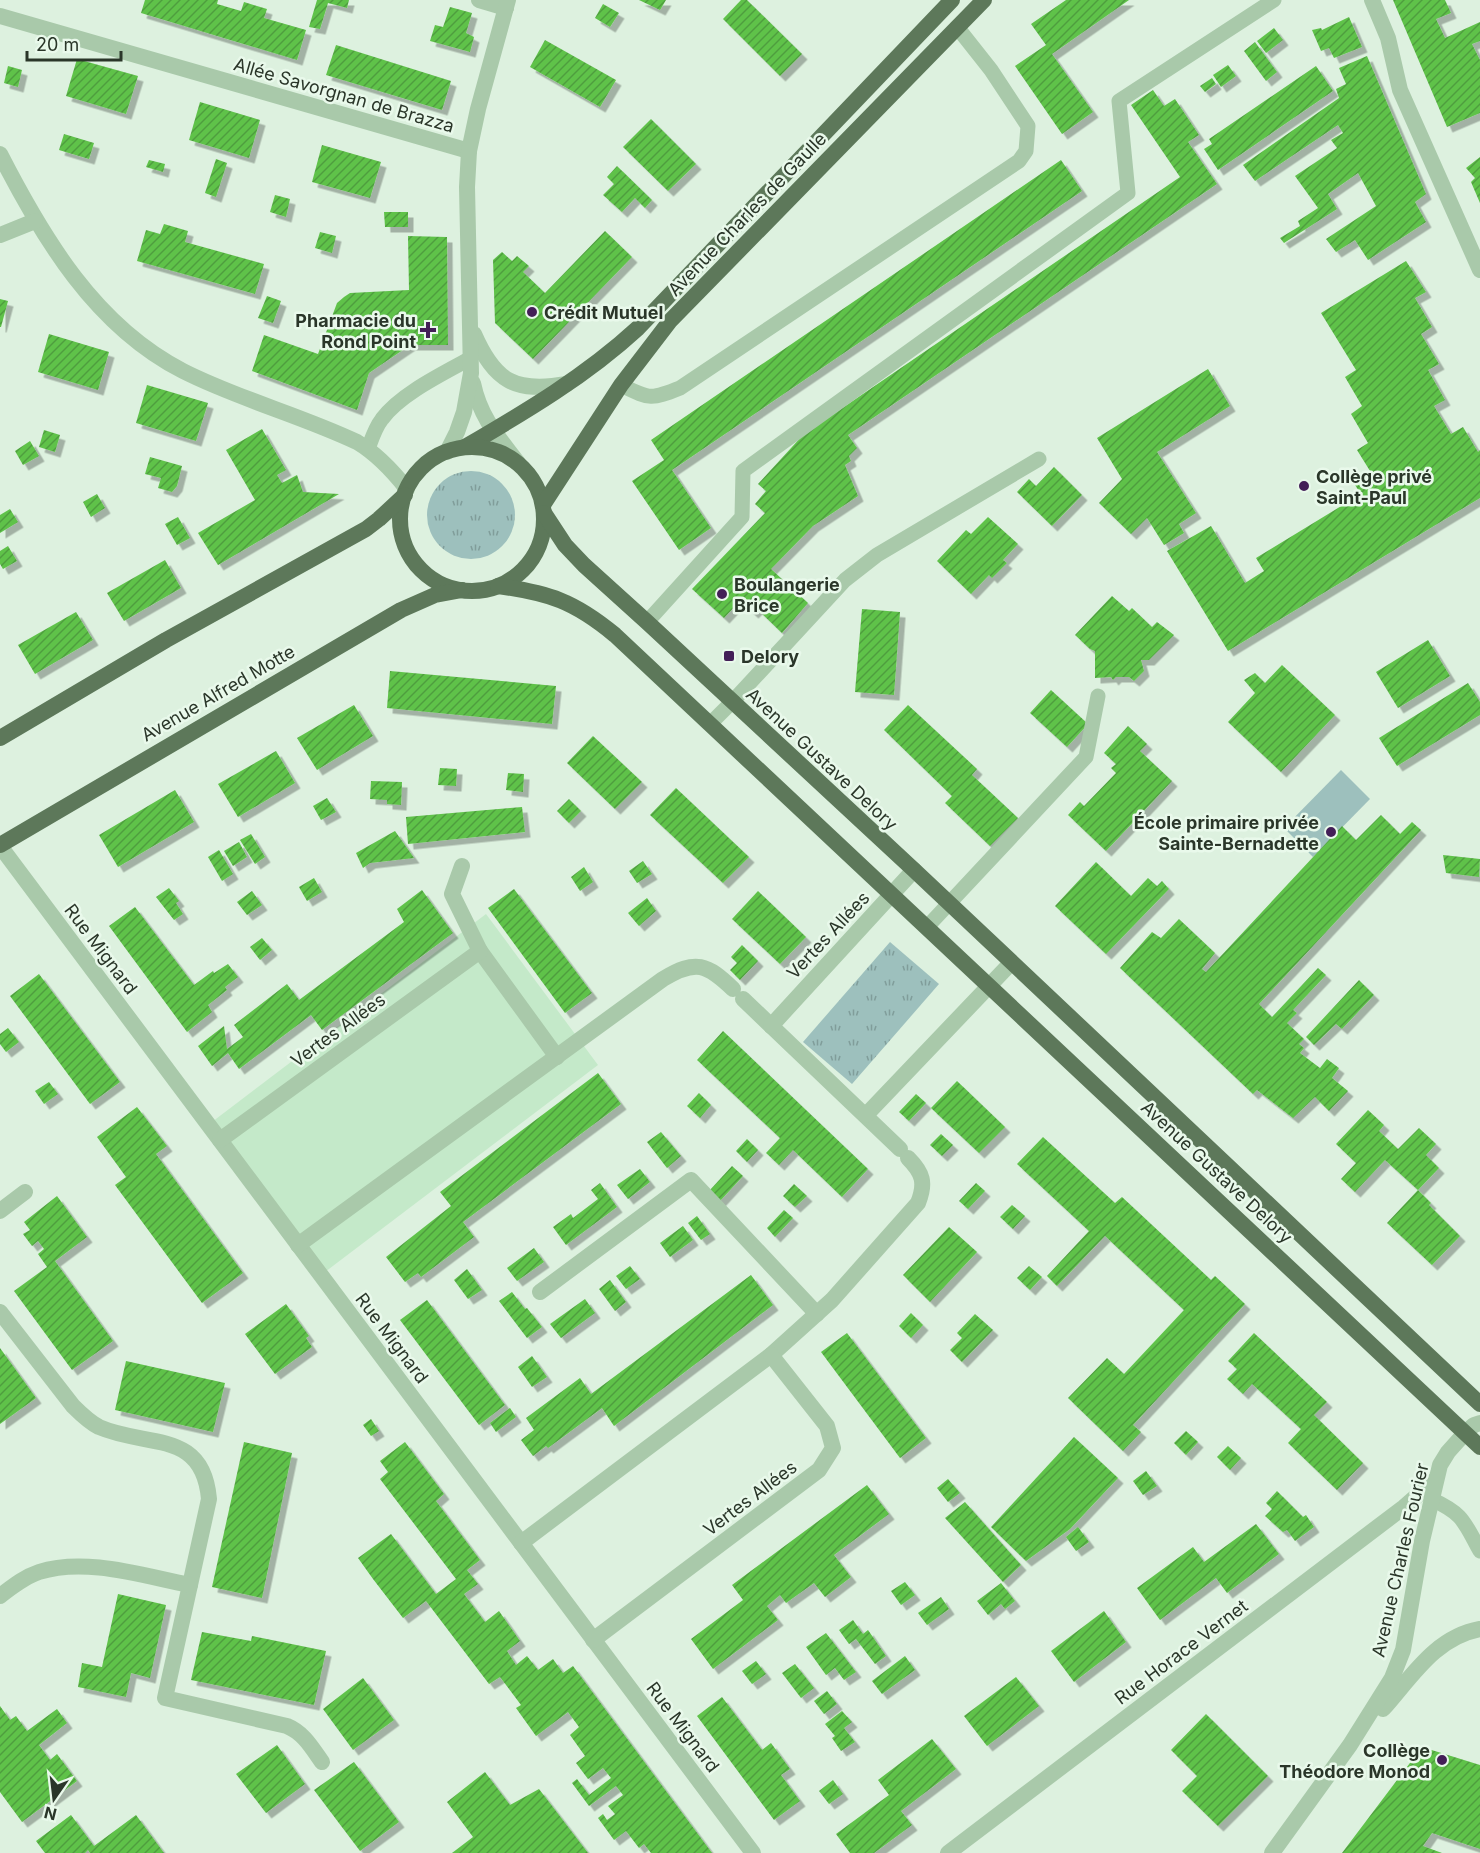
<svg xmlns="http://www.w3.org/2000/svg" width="1480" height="1853" font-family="Inter,sans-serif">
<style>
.grass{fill:url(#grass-tufts)}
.pitch{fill:#9dc0bd}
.plaza{fill:#c4e9c9}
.building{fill:url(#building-hatch);filter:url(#shadow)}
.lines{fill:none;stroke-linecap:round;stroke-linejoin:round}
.service{stroke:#a9c9aa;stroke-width:15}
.minor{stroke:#a9c9aa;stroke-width:16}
.tertiary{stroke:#a9c9aa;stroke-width:16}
.primary{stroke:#5d785a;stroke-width:16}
.poi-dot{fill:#431f57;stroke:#e9f9eb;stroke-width:2}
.labels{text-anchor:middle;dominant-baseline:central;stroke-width:5;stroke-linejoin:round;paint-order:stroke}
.street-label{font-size:18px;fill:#2a3629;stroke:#e9f9eb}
.poi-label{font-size:18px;font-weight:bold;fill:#2a3629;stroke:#e9f9eb;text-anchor:start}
</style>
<defs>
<pattern id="grass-tufts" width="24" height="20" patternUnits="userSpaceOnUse" patternTransform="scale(1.5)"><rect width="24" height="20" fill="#9dc0bd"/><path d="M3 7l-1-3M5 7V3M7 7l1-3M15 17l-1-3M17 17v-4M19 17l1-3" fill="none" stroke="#809d9a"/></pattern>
<pattern id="building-hatch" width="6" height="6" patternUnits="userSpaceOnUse" patternTransform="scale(1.5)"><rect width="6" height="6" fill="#5fc24a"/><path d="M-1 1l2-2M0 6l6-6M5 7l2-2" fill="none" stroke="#4f9e3e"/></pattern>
<filter id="shadow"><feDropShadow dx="5.5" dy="5.5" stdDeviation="0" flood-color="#0004"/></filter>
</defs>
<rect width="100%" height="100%" fill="#ddf1df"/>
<g class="grass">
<circle cx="471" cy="515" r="44"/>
<polygon points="890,942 939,984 852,1084 803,1042"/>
</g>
<polygon class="pitch" points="1341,770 1370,799 1313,857 1284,828"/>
<polygon class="plaza" points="486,914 598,1065 321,1275 208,1125"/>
<g class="building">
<polygon points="145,0 218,0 217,4 241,11 244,2 267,9 264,18 306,30 297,60 141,13"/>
<polygon points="317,0 349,0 347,8 328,3 320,29 309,27"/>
<polygon points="639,0 666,0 660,10"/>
<polygon points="741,0 747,0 802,54 780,76 723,19"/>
<polygon points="1066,0 1129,0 1052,54 1093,112 1062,134 1015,66 1046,45 1031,24"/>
<polygon points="1393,0 1445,0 1451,13 1436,19 1445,38 1480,22 1480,41 1472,44 1480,60 1480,113 1447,127"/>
<polygon points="603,4 619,13 610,27 595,18"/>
<polygon points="450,7 472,13 466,33 474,37 470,52 430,41 435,25 443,27"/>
<polygon points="1349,17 1362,47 1334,58 1329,48 1321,51 1312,30 1321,28 1322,30"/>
<polygon points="1274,28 1283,40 1266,53 1257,41"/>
<polygon points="545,40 616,80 600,107 530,67"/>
<polygon points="1255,42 1277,72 1266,81 1244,51"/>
<polygon points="336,45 451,81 442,110 326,75"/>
<polygon points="1367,56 1426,194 1415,202 1426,222 1368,260 1355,240 1336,252 1326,239 1376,206 1358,173 1328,194 1337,209 1284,243 1280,238 1300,226 1298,221 1318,208 1295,176 1337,148 1331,140 1343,133 1338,125 1255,181 1243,165 1339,98 1336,89 1346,84 1339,68"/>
<polygon points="77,59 138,76 126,114 66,96"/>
<polygon points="1228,65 1236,76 1221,87 1213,75"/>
<polygon points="8,66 22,70 18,87 4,83"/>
<polygon points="1316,66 1333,91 1218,170 1204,149 1212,144 1209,139"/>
<polygon points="1212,78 1216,84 1205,92 1200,86"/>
<polygon points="1153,90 1164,106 1175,99 1199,135 1188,142 1217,184 848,435 857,448 849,456 851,461 845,465 858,496 813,526 771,569 808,603 782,633 757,609 753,613 740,601 724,618 692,589 765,513 755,504 766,491 758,484 803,435 1180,177 1131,105"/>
<polygon points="200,102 260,120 249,158 189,140"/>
<polygon points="651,119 696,164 668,191 623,147"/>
<polygon points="64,134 94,143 89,159 59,150"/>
<polygon points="322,145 381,162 370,198 312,182"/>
<polygon points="1480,157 1480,203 1471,182 1475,178 1466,168"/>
<polygon points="216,159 227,163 216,197 205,193"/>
<polygon points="149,160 165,164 163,172 146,167"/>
<polygon points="1061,160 1082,191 672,470 711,528 679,550 632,481 664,460 651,440"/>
<polygon points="617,166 652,200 645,208 635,198 622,212 603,195 614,184 607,177"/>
<polygon points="275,195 290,199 286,217 270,212"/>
<polygon points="384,212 408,212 408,227 385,227"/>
<polygon points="164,224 188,231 185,242 264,264 255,294 137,261 146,230 160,234"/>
<polygon points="605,231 632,257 533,359 495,323 493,260 502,252 512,261 517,256 529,266 523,272 545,293"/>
<polygon points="320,232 336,236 332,253 315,248"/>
<polygon points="408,236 447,237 448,345 410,345 369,373 357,410 252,371 264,335 318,354 337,303 344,297 350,293 409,290"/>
<polygon points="1406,261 1426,292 1415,298 1432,327 1421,334 1439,364 1428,370 1445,400 1434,406 1451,434 1463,427 1478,452 1480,450 1480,498 1228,651 1167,551 1211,526 1245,583 1264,571 1256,558 1361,494 1355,485 1367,478 1370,482 1375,479 1357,450 1368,443 1351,414 1362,406 1345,377 1356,370 1321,313"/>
<polygon points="267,296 281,301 273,323 258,318"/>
<polygon points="0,299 8,301 1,327 0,327"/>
<polygon points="49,334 109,352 98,390 38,372"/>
<polygon points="1208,369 1230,406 1157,452 1196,513 1179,524 1184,533 1164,545 1147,518 1131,534 1099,503 1122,479 1097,438"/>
<polygon points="147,385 208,403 196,441 136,423"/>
<polygon points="262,429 286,470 277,475 282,483 297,475 303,492 339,494 218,565 198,533 255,500 226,450"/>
<polygon points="44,430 60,435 55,452 39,447"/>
<polygon points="30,441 39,456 23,465 15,451"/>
<polygon points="150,457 182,466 177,486 172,492 158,488 161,478 145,474"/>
<polygon points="1054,467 1082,495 1052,526 1017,492 1029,479 1036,486"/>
<polygon points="97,494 105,508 91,517 83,502"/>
<polygon points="10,509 18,522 0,533 0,515"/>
<polygon points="178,517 190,538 177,545 165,524"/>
<polygon points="988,517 1018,544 1003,560 1007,563 992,578 989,575 971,594 937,561 966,530 971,534"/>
<polygon points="8,546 17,561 3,569 0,564 0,551"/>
<polygon points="165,560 181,588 124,621 107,593"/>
<polygon points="1112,596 1129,611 1132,608 1152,627 1157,622 1174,635 1149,660 1141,660 1144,671 1134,681 1129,677 1116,677 1113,680 1111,677 1095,678 1095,651 1090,649 1075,635"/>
<polygon points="862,609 900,612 894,695 855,692"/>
<polygon points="76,612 93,640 35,674 18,645"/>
<polygon points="1428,640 1450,676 1398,708 1376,672"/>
<polygon points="1282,665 1335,715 1281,772 1228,722 1255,693 1244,680 1255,673 1265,683"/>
<polygon points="390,671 556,686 552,724 387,708"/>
<polygon points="1468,683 1480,702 1480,715 1397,766 1379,738"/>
<polygon points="1051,690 1088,724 1067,747 1030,713"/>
<polygon points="354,705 373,736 317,770 297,738"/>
<polygon points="908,705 977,769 972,775 1018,818 990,846 945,803 952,796 884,730"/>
<polygon points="1128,726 1147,744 1140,751 1172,781 1106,851 1068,815 1080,802 1084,806 1116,773 1111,768 1116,764 1104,753"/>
<polygon points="593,736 642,782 615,809 567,763"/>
<polygon points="276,751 295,783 238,817 218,784"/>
<polygon points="440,768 457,769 456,786 438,785"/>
<polygon points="508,773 524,774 523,792 506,790"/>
<polygon points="371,781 402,782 401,805 387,804 387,800 370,799"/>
<polygon points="676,788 749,857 723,883 650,815"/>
<polygon points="175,790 194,822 118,867 99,835"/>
<polygon points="327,798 336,812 321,820 313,806"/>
<polygon points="569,799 581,811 569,823 557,811"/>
<polygon points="522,807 525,832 408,844 406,817"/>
<polygon points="1381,815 1400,834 1412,822 1421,830 1259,1004 1272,1017 1318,968 1326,975 1293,1010 1297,1013 1287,1023 1304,1039 1299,1044 1304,1048 1300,1053 1320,1068 1327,1059 1339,1068 1332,1078 1348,1091 1329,1111 1315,1097 1293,1118 1257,1090 1253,1094 1120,968 1152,932 1161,938 1179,919 1215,953 1202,969 1206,972 1342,826 1356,840"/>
<polygon points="395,831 414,858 370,863 363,868 356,853"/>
<polygon points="251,834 265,857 255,864 240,840"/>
<polygon points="239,842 247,857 233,866 224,851"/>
<polygon points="219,850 233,874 222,881 208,857"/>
<polygon points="1443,855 1480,859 1479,877 1446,873"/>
<polygon points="643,861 652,874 637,883 629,871"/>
<polygon points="1096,862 1131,896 1148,878 1157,886 1162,881 1169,889 1106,954 1055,906"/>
<polygon points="584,867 593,882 580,891 571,877"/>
<polygon points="314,878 322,892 307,901 299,887"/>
<polygon points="169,888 179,901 176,903 183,914 174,920 156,897"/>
<polygon points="514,889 592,993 565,1013 488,908"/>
<polygon points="422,890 453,933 322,1030 311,1015 239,1069 228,1053 212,1066 198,1046 224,1026 227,1049 243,1037 234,1025 287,984 299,1000 404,922 397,909"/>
<polygon points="252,891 262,905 247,915 237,902"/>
<polygon points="758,891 806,937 780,964 732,919"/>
<polygon points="647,898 656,911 639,926 628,913"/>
<polygon points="135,907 194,985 213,971 214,973 228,964 238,977 225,987 227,990 208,1005 212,1012 187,1032 109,926"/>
<polygon points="262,938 272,950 260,960 250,947"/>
<polygon points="742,945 758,961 740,980 730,970 737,963 731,957"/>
<polygon points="39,974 120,1082 90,1104 10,996"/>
<polygon points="1359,980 1374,995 1342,1029 1336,1024 1314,1045 1306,1037"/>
<polygon points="8,1028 19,1042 6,1052 0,1044 0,1034"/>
<polygon points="723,1031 868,1169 842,1197 793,1150 779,1165 766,1153 780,1138 697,1060"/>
<polygon points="598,1073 621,1104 463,1222 474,1237 421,1277 418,1273 405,1282 386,1257 451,1206 440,1192"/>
<polygon points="957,1081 1005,1127 979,1153 931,1108"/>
<polygon points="49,1082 58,1094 44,1104 35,1091"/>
<polygon points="699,1093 711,1105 700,1118 687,1106"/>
<polygon points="916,1094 926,1103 909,1121 899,1112"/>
<polygon points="137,1107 167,1146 156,1154 243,1273 202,1303 115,1185 126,1177 97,1137"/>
<polygon points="1368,1110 1384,1125 1379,1131 1398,1149 1419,1128 1436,1144 1426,1155 1439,1168 1418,1190 1385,1160 1355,1192 1341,1179 1356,1163 1336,1144"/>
<polygon points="661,1132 681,1156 667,1168 647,1142"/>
<polygon points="941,1134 953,1145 942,1156 930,1145"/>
<polygon points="1043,1137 1115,1203 1122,1197 1211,1280 1215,1276 1245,1304 1133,1425 1141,1432 1123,1451 1068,1398 1107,1358 1124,1374 1184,1310 1105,1236 1057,1286 1047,1276 1089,1231 1017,1164"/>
<polygon points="747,1139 758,1150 747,1162 736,1151"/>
<polygon points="732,1166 743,1176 720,1201 710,1190"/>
<polygon points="640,1169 650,1182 628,1199 617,1185"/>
<polygon points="600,1183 617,1207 566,1245 553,1227 571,1214 573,1218 598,1199 591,1190"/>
<polygon points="976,1183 985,1191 968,1209 959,1201"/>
<polygon points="794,1184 807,1196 795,1207 783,1196"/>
<polygon points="1418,1190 1431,1203 1429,1205 1460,1236 1432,1265 1387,1223"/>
<polygon points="57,1196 87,1237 55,1261 113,1341 72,1370 14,1291 47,1267 38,1254 44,1249 38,1241 32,1246 23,1234 30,1230 24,1222"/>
<polygon points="1012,1205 1025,1216 1013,1229 1000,1217"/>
<polygon points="784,1210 793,1218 775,1237 767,1228"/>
<polygon points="697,1216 710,1234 701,1240 688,1223"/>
<polygon points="683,1226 693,1240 670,1257 660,1243"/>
<polygon points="949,1227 977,1252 930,1302 903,1275"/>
<polygon points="534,1248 544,1262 517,1281 507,1268"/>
<polygon points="630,1266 640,1279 626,1289 616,1276"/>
<polygon points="1029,1266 1042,1277 1030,1290 1017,1278"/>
<polygon points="467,1269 482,1290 468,1299 454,1280"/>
<polygon points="751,1275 773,1305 614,1426 602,1408 548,1448 546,1446 533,1456 521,1440 534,1430 526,1418 580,1378 591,1394"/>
<polygon points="610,1280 626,1302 615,1311 599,1289"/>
<polygon points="512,1292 525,1309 527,1308 542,1327 527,1338 499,1301"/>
<polygon points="585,1299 595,1313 561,1338 550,1324"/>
<polygon points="427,1300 505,1405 479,1425 400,1320"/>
<polygon points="286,1304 309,1336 306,1338 312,1347 275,1374 245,1334"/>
<polygon points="911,1313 923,1325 911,1338 899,1326"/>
<polygon points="975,1314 993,1330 962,1362 950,1350 962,1338 957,1333"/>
<polygon points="847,1333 926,1438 900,1458 821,1352"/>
<polygon points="1254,1333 1327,1402 1314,1415 1363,1463 1337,1490 1288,1443 1301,1429 1252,1384 1243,1394 1227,1379 1237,1369 1228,1361"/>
<polygon points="0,1348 36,1398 0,1424"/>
<polygon points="532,1356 547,1377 532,1387 518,1367"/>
<polygon points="126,1361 225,1383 213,1432 115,1410"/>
<polygon points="510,1408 516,1417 496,1432 490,1423"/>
<polygon points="371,1419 379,1431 371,1436 363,1425"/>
<polygon points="1186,1431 1198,1442 1186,1455 1174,1443"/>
<polygon points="1074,1437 1118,1478 1070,1529 1026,1561 991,1527"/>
<polygon points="244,1442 292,1453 262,1598 212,1587"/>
<polygon points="405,1442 444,1494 436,1501 480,1560 467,1570 478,1584 464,1594 485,1622 499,1611 520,1641 507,1651 516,1665 527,1656 538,1670 553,1659 563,1673 573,1666 712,1853 651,1853 644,1844 639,1848 626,1831 614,1840 598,1818 603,1814 607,1820 615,1814 608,1806 623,1795 616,1786 589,1806 572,1783 577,1779 589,1795 611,1778 603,1768 588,1779 576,1763 585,1756 570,1735 579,1727 568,1712 536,1736 516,1708 521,1705 500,1677 489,1684 426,1601 403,1618 373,1579 358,1558 391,1534 436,1594 456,1579 380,1479 388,1472 380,1461"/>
<polygon points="1228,1446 1241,1458 1230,1470 1217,1457"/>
<polygon points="1146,1471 1157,1486 1143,1495 1133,1481"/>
<polygon points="948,1479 960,1493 948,1502 937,1488"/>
<polygon points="867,1485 889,1514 834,1555 851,1577 825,1597 814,1583 786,1603 780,1595 767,1606 778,1620 713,1669 691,1639 743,1600 732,1585"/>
<polygon points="1277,1491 1303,1517 1306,1515 1314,1527 1295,1541 1287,1530 1283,1532 1265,1516 1272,1509 1266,1503"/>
<polygon points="965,1502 1021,1565 1003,1582 945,1518"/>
<polygon points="1256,1524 1279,1554 1227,1593 1216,1578 1160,1620 1137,1588 1193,1547 1204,1562"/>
<polygon points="1078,1527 1089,1542 1076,1551 1066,1537"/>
<polygon points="905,1582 915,1595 901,1605 891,1591"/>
<polygon points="1001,1583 1015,1601 1005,1609 1001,1604 988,1615 977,1601"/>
<polygon points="118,1594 166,1605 150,1678 131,1673 126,1697 78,1687 82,1663 102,1667"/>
<polygon points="941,1597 949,1609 927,1625 918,1613"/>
<polygon points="1104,1611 1126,1642 1074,1682 1051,1651"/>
<polygon points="853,1620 863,1634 868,1630 886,1656 875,1664 856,1639 849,1644 839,1630"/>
<polygon points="202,1632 251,1641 252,1636 326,1651 314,1705 191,1680"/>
<polygon points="826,1633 856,1672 844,1680 835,1668 826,1675 806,1647"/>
<polygon points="905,1656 915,1670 882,1694 872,1681"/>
<polygon points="756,1661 766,1674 752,1684 742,1671"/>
<polygon points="795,1664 814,1688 801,1698 782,1673"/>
<polygon points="1016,1677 1039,1706 987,1746 964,1716"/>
<polygon points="363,1678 394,1720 353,1750 323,1709"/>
<polygon points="827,1691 837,1704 824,1714 814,1701"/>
<polygon points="722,1697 762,1750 771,1743 790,1769 781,1775 800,1801 774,1820 697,1716"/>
<polygon points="0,1706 10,1720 16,1716 27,1731 57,1709 67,1723 39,1745 50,1760 57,1754 77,1781 22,1822 0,1792"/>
<polygon points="842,1711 852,1722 844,1728 855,1742 841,1751 832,1738 835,1736 825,1724"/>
<polygon points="1206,1714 1268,1776 1218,1826 1182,1791 1197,1776 1171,1750"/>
<polygon points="932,1739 956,1769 901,1811 912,1825 874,1853 850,1853 836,1834 889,1795 878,1780"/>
<polygon points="277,1745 305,1784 266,1813 236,1774"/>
<polygon points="1422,1747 1480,1765 1480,1849 1432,1833 1423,1846 1442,1853 1342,1853"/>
<polygon points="354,1762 399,1822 360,1851 314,1790"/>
<polygon points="485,1772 510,1805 539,1789 588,1853 452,1853 473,1837 447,1802"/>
<polygon points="833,1780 843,1794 829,1804 819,1791"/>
<polygon points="71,1815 94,1846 136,1815 164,1853 90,1853 88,1850 85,1853 45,1853 36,1841"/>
</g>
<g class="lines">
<g class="service">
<path d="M621 385C650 399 650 400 680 388L1019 161 1026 151 1028 126 991 70 957 27"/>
<path d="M368 449C372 438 375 428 382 419 400 394 444 373 471 358"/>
<polyline points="647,622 742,517 743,471 1128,193 1119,101 1274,0"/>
<polyline points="711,723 732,702 845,580 877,555 1039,459"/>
<polyline points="927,927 1086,757 1098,696"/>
<path d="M1431 1499C1464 1514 1464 1522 1480 1551"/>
</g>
<g class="minor">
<polyline points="479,0 506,8"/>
<polyline points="1372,0 1388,38 1400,90 1480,270"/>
<polyline points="0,16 469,151"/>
<path d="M0 154C43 238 95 326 183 371 238 399 300 415 357 442 377 454 392 470 407 489"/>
<polyline points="0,235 35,221"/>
<path d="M474 334C495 382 515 393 567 384"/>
<path d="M473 383C480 417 498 437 518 463"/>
<polyline points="447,452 457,432 464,412 471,373 467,187 469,151 478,109 508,0"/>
<polyline points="0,846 753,1853"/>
<polyline points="480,951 557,1057"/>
<polyline points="743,999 900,1149"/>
<polyline points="771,1026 914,870"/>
<polyline points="866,1115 1011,963"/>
<polyline points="220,1140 480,951 452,894 462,866"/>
<polyline points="0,1211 25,1192"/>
<path d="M298 1245 663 979C696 959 707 964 733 989"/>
<polyline points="540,1292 691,1180 817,1314"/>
<path d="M0 1312 73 1406C81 1414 89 1422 99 1427 147 1448 203 1429 209 1499L165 1698 287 1726C304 1733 312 1748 322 1762"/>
<path d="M521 1543 771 1355 832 1300 918 1203C926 1183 923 1173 908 1158"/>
<path d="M0 1596C12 1587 24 1577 39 1572 86 1557 143 1576 190 1585"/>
<polyline points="593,1640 819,1470 833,1448 827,1426 771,1355"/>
<polyline points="948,1853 1404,1507 1435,1480"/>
</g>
<g class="tertiary">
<path d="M1383 1709C1411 1678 1435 1637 1480 1629"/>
<polyline points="1272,1853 1350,1745 1392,1678 1403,1650 1422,1541 1440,1465 1448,1452 1465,1433 1474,1425 1480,1423"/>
</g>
<g class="primary">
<path d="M465 447C525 412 586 376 638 328L952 0"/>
<circle cx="472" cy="519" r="72"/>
<polyline points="543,505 621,385 670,321 984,0"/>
<polyline points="544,513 565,545 584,565 647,622 914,870 1480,1404"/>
<path d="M498 586C549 593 574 601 615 635L1480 1447"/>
<polyline points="0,738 166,640 366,529 379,519 405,495"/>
<polyline points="0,845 401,610 435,595 462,590"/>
</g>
</g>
<g class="poi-dot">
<circle cx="532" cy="312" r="6"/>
<path d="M425 321h6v6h6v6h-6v6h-6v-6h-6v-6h6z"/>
<circle cx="1304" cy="486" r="6"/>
<circle cx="722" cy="594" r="6"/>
<rect x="723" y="650" width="12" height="12" rx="3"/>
<circle cx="1331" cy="832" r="6"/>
<circle cx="1442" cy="1760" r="6"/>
</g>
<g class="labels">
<g class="street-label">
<text transform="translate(344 95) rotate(16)">Allée Savorgnan de Brazza</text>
<text transform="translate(747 214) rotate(-46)">Avenue Charles de Gaulle</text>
<text transform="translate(218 693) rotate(-30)">Avenue Alfred Motte</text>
<text transform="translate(822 759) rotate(43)">Avenue Gustave Delory</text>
<text transform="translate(828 935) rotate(-47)">Vertes Allées</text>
<text transform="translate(101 949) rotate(53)">Rue Mignard</text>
<text transform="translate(338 1030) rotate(-36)">Vertes Allées</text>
<text transform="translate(1217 1172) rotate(43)">Avenue Gustave Delory</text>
<text transform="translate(392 1338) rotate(53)">Rue Mignard</text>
<text transform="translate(750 1498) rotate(-37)">Vertes Allées</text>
<text transform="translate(1400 1560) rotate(-77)">Avenue Charles Fourier</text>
<text transform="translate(1181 1652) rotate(-37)">Rue Horace Vernet</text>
<text transform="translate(683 1727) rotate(53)">Rue Mignard</text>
</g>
<g class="poi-label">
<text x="544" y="312">Crédit Mutuel</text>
<text x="416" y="320" text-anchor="end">Pharmacie du<tspan x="416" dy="21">Rond Point</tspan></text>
<text x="1316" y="476">Collège privé<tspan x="1316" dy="21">Saint-Paul</tspan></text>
<text x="734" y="584">Boulangerie<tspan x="734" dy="21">Brice</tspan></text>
<text x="741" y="656">Delory</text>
<text x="1319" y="822" text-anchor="end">École primaire privée<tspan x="1319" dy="21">Sainte-Bernadette</tspan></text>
<text x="1430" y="1750" text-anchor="end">Collège<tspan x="1430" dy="21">Théodore Monod</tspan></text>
</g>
</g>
<g transform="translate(54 1799) rotate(194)" stroke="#e9f9eb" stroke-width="4.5" paint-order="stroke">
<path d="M0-4.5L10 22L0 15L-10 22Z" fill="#2a3629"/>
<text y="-9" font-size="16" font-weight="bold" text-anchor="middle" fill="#2a3629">N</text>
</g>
<path d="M27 51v9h94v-9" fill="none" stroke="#2a3629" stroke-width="3"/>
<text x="36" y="51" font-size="18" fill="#2a3629" stroke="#e9f9eb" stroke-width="4.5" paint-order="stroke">20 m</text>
</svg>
